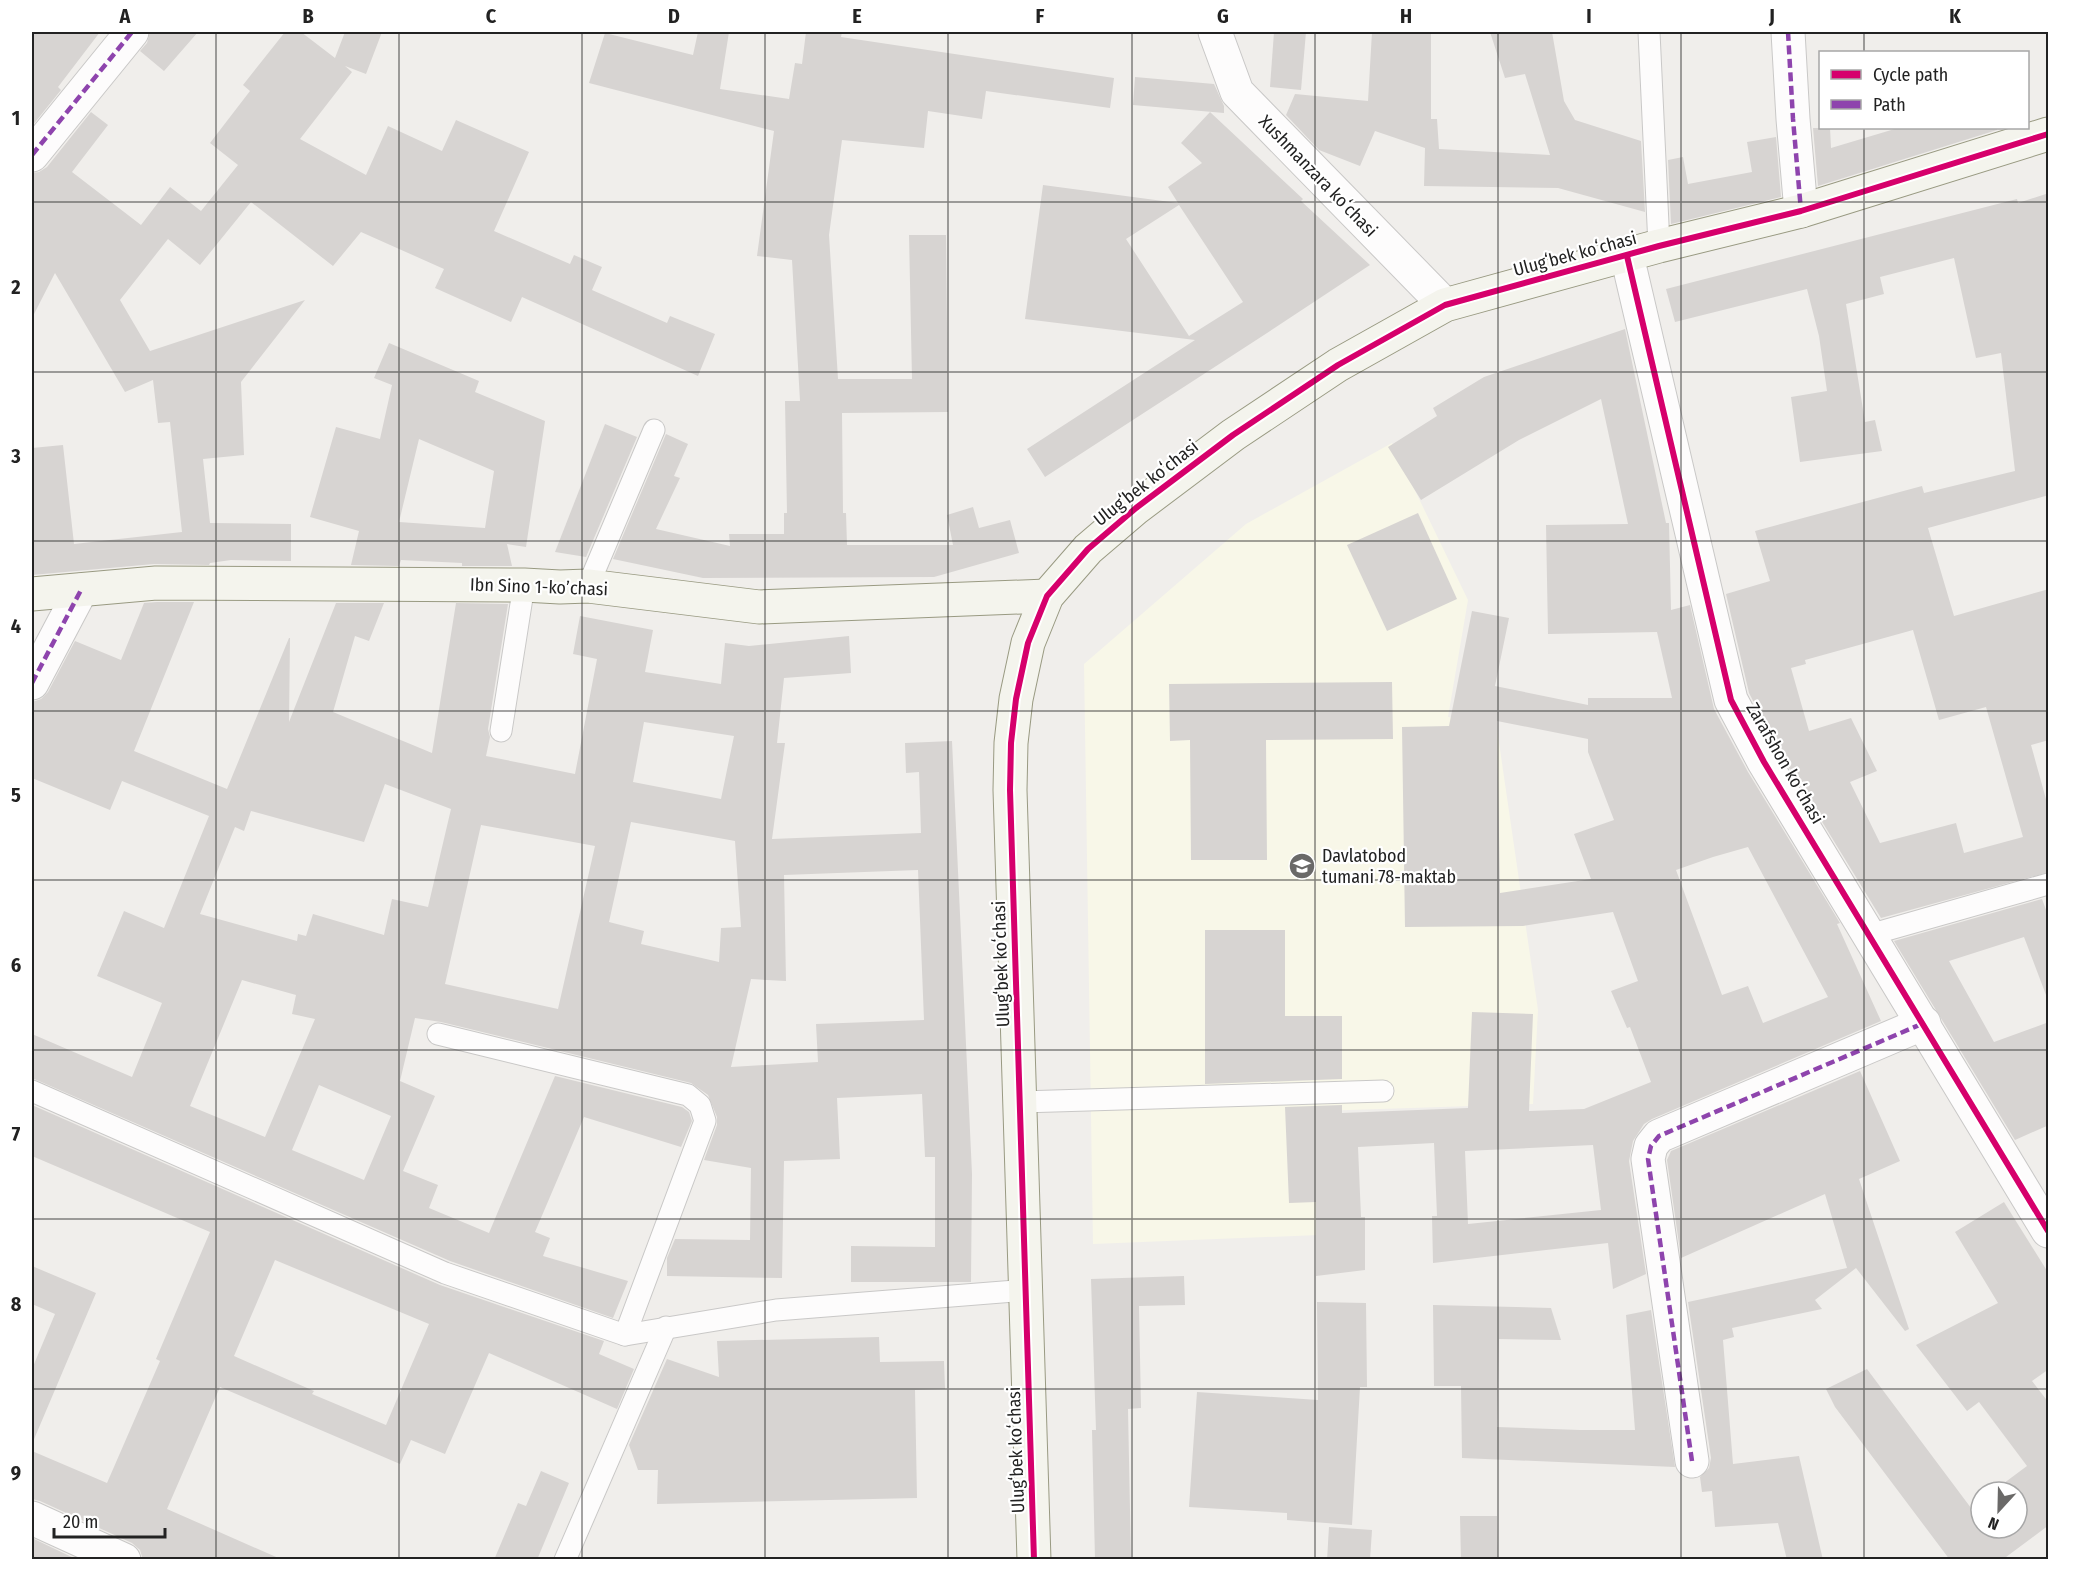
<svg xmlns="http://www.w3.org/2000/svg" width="2080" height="1591" font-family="'Fira Sans Condensed',sans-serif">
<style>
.education{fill:#f8f7e8}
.building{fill:#d7d4d2;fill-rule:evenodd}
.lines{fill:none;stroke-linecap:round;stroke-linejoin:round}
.lane-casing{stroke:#c9c8c7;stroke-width:23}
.street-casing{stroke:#c9c8c7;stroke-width:35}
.secondary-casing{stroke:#999a82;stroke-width:35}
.lane{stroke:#fdfcfc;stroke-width:21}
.street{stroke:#fdfcfc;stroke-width:33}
.secondary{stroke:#f4f4ed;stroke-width:33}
.quiet{stroke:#8e44ad;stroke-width:4.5;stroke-dasharray:9 4.5;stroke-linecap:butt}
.cycleway-casing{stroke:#fff;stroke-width:10}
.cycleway{stroke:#d6006c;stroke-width:6}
.grid{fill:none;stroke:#222;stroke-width:1.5;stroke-opacity:0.55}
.labels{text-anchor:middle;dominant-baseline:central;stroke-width:4.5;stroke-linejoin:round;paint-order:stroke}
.street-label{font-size:18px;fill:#222;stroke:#fff}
.poi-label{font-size:18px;fill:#222;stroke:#fff;text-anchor:start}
.neatline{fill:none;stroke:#222;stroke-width:2}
.grid-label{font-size:20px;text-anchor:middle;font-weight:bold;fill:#222}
</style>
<rect width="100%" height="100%" fill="#f0eeeb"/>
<polygon class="education" points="1392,443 1468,600 1448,717 1496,722 1538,1010 1533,1104 1318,1111 1319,1235 1093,1244 1084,664 1246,524"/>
<g class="building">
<polygon points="32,32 100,32 58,87 61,90 32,126"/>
<polygon points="150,32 198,32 164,71 140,51 147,43"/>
<polygon points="285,32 301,32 335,58 345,32 382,32 366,74 345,66 352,72 300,139 366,175 388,126 442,151 456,120 529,152 494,231 570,264 574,255 602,267 592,290 667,323 670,316 715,334 698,376 522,297 511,322 435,288 444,269 361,232 333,266 251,202 200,265 168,239 120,300 150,351 305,300 241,382 244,455 203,459 210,523 291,524 291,561 231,560 210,563 209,565 154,564 32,575 32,448 63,445 74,544 182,532 170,422 158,423 153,380 125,392 55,273 32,318 32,173 39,172 47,167 91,112 108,125 72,172 141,225 170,187 201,211 238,165 210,143 250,91 243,85"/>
<polygon points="698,32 729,32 720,89 789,99 795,63 802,64 806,32 842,32 841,37 1114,78 1110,108 986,91 982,119 928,111 924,148 842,140 829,235 838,379 912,379 909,235 946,235 948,412 842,413 843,513 846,513 847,545 953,545 947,515 973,507 979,528 1010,520 1019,553 934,577 703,578 613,559 666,434 688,444 674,476 680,478 656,529 730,546 729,534 784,534 784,513 787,513 785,401 800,401 792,260 757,256 774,131 589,83 605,33 693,55"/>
<polygon points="1274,32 1306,32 1301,90 1270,87"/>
<polygon points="1372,32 1431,32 1431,119 1437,119 1439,149 1550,155 1525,74 1505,78 1490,32 1552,32 1564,101 1575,120 1641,141 1645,212 1558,188 1424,186 1425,148 1375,131 1360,166 1319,150 1286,115 1295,94 1368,101"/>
<polygon points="1135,77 1214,84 1224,106 1224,113 1133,105"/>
<path d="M1210 112 1303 199 1301 201 1370 265 1264 335 1045 477 1027 449 1195 340 1025 319 1043 185 1178 203 1168 187 1202 163 1181 143ZM1179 205 1243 302 1189 336 1126 239Z"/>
<polygon points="1813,128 1830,128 1831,148 1898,128 1997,128 1997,130 1818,186"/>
<polygon points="1776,137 1781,197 1671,224 1668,160 1683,157 1688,184 1752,172 1747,142"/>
<path d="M2049 193V495L1928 528 1954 616 2049 589V740L2031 745 2049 810V872L1881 918 1780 753 1749 693 1726 594 1770 581 1755 531 1922 486 1924 493 2015 471 2001 353 1976 358 1954 258 1880 277 1884 294 1846 304 1865 422 1875 420 1882 451 1800 462 1791 397 1827 391 1819 336 1807 289 1675 322 1666 289 2017 199 2018 203ZM1913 630 1939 720 1986 707 2023 837 1964 853 1956 823 1880 843 1850 782 1877 771 1851 718 1809 731 1791 668 1806 664 1805 660Z"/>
<path d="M1625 329 1666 523H1669L1671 610 1690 605 1714 709 1748 772 1840 923 1837 924 1881 1021 1652 1119 1644 1124 1633 1141 1629 1161 1646 1274 1613 1289 1608 1243 1433 1263 1432 1216H1437L1434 1143 1358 1147 1361 1217H1365V1270L1316 1276V1202L1289 1203 1285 1107 1342 1105V1113L1468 1108 1472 1012 1533 1014 1529 1111 1584 1109 1651 1082 1630 1027 1627 1028 1611 991 1638 981 1613 912 1523 926 1405 927 1402 727 1449 726 1472 611 1509 618 1495 686 1588 705V698H1672L1657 632 1548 634 1546 525 1628 524 1601 399 1519 440 1421 500 1388 447 1437 416 1433 408 1484 377ZM1497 721 1588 739V752L1614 820 1574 834 1591 879 1500 893ZM1748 847 1828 997 1763 1023 1748 986 1722 995 1676 870 1713 857ZM1593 1145 1601 1210 1468 1224 1465 1151Z"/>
<path d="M389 343 479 381 475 392 545 421 526 547 507 544 512 566H462V563L401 560 399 566 351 565 359 531 310 517 336 427 380 439 392 385 374 378ZM419 439 494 471 485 528 399 522Z"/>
<polygon points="605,424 637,437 586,557 555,552"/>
<polygon points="1418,513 1457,599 1387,631 1347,545"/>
<path d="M157 602H194L134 751 227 789 289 638H290L289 722 336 603H384L369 641 355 636 333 712 432 753 456 603 508 604 488 729 490 737 486 756 575 774 597 659 573 654 580 616 653 630 645 672 721 684 725 643 749 646 849 636 851 673 784 678 777 743H785L772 839 921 833 919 772 906 773 905 743 952 741 972 1174 971 1282H851V1246L935 1247V1157H925L922 1094 837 1098 840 1159 784 1161 782 1278 667 1276V1258L675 1239 750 1240 751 1168 704 1160 717 1125V1117L708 1095 691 1083 441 1022 415 1018 400 1081 435 1096 403 1171 438 1185 429 1208 489 1233 555 1076 682 1107 689 1112 692 1121 681 1147 584 1117 535 1232 550 1238 543 1256 628 1281 613 1318 450 1261 32 1078V1034L132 1077 162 1003 97 976 124 911 164 928 209 816 122 781 110 810 32 778V702L41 699 48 692 75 641 121 660 144 603ZM644 722 734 736 721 799 633 782ZM385 784 451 809 428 907 392 899 384 935 313 914 306 936 298 934 297 941 200 914 235 827 244 831 251 811 364 842ZM631 822 735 841 741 927 721 928 719 962 641 944 644 931 609 922ZM481 825 595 846 558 1009 445 984ZM918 870 924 1020 816 1024 818 1062 731 1067 751 979 786 981 784 875ZM242 980 296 995 292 1014 315 1019 265 1137 190 1106ZM319 1085 391 1116 364 1180 292 1150Z"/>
<polygon points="1392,682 1393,739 1266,740 1267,860 1191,860 1190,740 1170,741 1169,684"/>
<polygon points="2042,899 2049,918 2049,995 2046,995 2024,937 1949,961 1994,1042 2049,1022 2049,1125 2015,1140 1894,941"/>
<polygon points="1205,930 1285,930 1285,1016 1342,1016 1342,1079 1205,1084"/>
<polygon points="1860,1071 1900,1161 1859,1179 1909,1329 1905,1331 1856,1268 1815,1300 1822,1309 1732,1328 1734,1337 1723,1340 1733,1464 1799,1456 1823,1560 1787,1560 1778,1523 1715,1527 1712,1491 1702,1492 1700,1477 1709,1468 1711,1458 1688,1302 1847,1268 1825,1194 1681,1258 1667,1160 1671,1151"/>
<path d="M32 1105 440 1285 604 1341 599 1354 634 1369 617 1409 489 1353 445 1454 411 1440 400 1464 220 1387 167 1509 283 1560H143L140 1550 132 1543 40 1501 32 1499V1451L107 1483 160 1361 156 1359 210 1232 32 1156ZM275 1260 429 1324 386 1425 312 1394 314 1391 234 1356Z"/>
<polygon points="2004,1202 2049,1274 2049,1369 2032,1381 2049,1403 2049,1525 2002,1560 1950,1560 1835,1407 1826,1389 1867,1369 1971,1508 1981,1501 1981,1528 2017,1528 2017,1492 1992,1492 2027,1466 1979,1402 1967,1411 1916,1345 1998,1303 1955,1232"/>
<polygon points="32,1266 96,1293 32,1444 32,1369 55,1314 32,1304"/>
<polygon points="1184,1276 1185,1305 1139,1306 1141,1408 1128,1409 1131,1560 1095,1560 1092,1430 1096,1430 1091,1279"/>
<polygon points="1317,1302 1366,1303 1367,1387 1360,1387 1352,1525 1287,1520 1287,1513 1189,1507 1197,1392 1318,1400"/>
<polygon points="1433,1305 1551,1308 1561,1340 1499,1339 1497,1427 1580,1430 1635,1430 1626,1315 1651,1310 1675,1467 1462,1458 1461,1386 1434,1386"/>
<polygon points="879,1337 880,1362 944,1361 945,1389 915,1390 917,1498 657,1504 658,1470 638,1470 629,1445 667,1359 719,1377 717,1341"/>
<polygon points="541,1471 569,1483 537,1560 494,1560 518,1503 526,1506"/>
<polygon points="1460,1516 1497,1516 1498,1560 1461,1560"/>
<polygon points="1329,1527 1372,1530 1370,1560 1327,1560"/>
<polygon points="32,1538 78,1560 32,1560"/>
</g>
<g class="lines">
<defs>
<g id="lane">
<polyline points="1649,32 1659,246"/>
<polyline points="588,586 654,430"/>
<polyline points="501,731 524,585"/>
<polyline points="1869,935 2048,884"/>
<polyline points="438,1034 688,1095 700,1105 705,1121 625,1335"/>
<polyline points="32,1091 445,1273 625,1335 776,1310 1027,1290"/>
<polyline points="1021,1102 1383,1091"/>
<polyline points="565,1560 666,1327"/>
</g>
<g id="street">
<polyline points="1215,32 1237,92 1445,305"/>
<polyline points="1788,32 1793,119 1801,211"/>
<polyline points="32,155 132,32"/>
<polyline points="1627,256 1731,700 1764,762 2048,1231"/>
<polyline points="32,683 81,590"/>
<polyline points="1692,1461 1648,1159 1651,1146 1659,1136 1924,1023"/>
<polyline points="32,1518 124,1560"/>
</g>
<g id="secondary">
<polyline points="32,594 156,583 524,585 560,587 588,586 759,607 1047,596"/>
<polyline points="1034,1560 1010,790 1011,743 1016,699 1028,643 1047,596 1088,549 1136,508 1233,435 1338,365 1445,305 1659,246 1801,211 2048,134"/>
</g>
</defs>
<use href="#lane" class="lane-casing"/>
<use href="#street" class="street-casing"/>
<use href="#secondary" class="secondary-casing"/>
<use href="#lane" class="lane"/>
<use href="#street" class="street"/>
<use href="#secondary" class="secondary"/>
<g class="quiet">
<polyline points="1788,32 1793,119 1801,211"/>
<polyline points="32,155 132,32"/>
<polyline points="32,683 81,590"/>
<polyline points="1692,1461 1648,1159 1651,1146 1659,1136 1924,1023"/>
</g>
<defs>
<g id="cycleway">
<polyline points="1627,256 1731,700 1764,762 2048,1231"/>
<polyline points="1034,1560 1010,790 1011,743 1016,699 1028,643 1047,596 1088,549 1136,508 1233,435 1338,365 1445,305 1659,246 1801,211 2048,134"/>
</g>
</defs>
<use href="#cycleway" class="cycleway-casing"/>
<use href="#cycleway" class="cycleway"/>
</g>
<path class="grid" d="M216 32V1560M399 32V1560M582 32V1560M765 32V1560M948 32V1560M1132 32V1560M1315 32V1560M1498 32V1560M1681 32V1560M1864 32V52M1864 128V1560M32 202H2048M32 372H2048M32 541H2048M32 711H2048M32 880H2048M32 1050H2048M32 1219H2048M32 1389H2048"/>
<defs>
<symbol id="school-disc" viewBox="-11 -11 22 22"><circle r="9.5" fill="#6a6968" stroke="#fff"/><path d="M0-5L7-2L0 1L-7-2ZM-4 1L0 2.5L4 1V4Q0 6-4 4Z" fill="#fff"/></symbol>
</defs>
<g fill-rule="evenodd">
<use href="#school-disc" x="1287" y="851" width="30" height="30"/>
</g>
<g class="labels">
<g class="street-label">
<text transform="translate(1318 176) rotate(46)">Xushmanzara koʻchasi</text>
<text transform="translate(1575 254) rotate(-15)">Ulugʻbek koʻchasi</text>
<text transform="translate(1146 483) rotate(-38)">Ulugʻbek koʻchasi</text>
<text transform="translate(539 587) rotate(2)">Ibn Sino 1-koʼchasi</text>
<text transform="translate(1785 763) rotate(60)">Zarafshon koʻchasi</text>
<text transform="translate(1001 964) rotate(-92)">Ulugʻbek koʻchasi</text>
<text transform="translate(1016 1450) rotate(-92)">Ulugʻbek koʻchasi</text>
</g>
<g class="poi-label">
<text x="1322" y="856">Davlatobod<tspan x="1322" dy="21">tumani 78-maktab</tspan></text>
</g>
</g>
<rect width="2080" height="1591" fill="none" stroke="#ffffff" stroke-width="66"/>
<rect x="1819" y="51" width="210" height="78" fill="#ffffff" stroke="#a7a7a7" stroke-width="1.5"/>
<rect x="1831" y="70" width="30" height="9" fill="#d6006c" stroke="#a7a7a7" stroke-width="1.5"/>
<text x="1873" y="81" font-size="18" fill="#222222">Cycle path</text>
<rect x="1831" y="100" width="30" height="9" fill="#8e44ad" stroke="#a7a7a7" stroke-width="1.5"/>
<text x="1873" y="111" font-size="18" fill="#222222">Path</text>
<g transform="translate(1999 1510) rotate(202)"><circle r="28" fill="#ffffff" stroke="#a7a7a7" stroke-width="1.5"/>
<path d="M0-4.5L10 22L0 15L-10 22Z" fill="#6a6968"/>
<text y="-9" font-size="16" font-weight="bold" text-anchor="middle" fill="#222222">N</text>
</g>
<path d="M54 1528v9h111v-9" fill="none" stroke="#222222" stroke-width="3"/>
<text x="63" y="1528" font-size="18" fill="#222222" stroke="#ffffff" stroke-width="4.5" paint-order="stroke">20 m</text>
<rect x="33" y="33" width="2014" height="1525" class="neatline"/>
<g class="grid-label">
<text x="125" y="23">A</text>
<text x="308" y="23">B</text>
<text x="491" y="23">C</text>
<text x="674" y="23">D</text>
<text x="857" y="23">E</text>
<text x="1040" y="23">F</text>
<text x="1223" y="23">G</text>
<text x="1406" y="23">H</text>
<text x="1589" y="23">I</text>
<text x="1772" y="23">J</text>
<text x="1955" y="23">K</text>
<text x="16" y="125">1</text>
<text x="16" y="294">2</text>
<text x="16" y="463">3</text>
<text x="16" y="633">4</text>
<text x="16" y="802">5</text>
<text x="16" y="972">6</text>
<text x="16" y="1141">7</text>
<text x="16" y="1311">8</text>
<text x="16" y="1480">9</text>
</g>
</svg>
